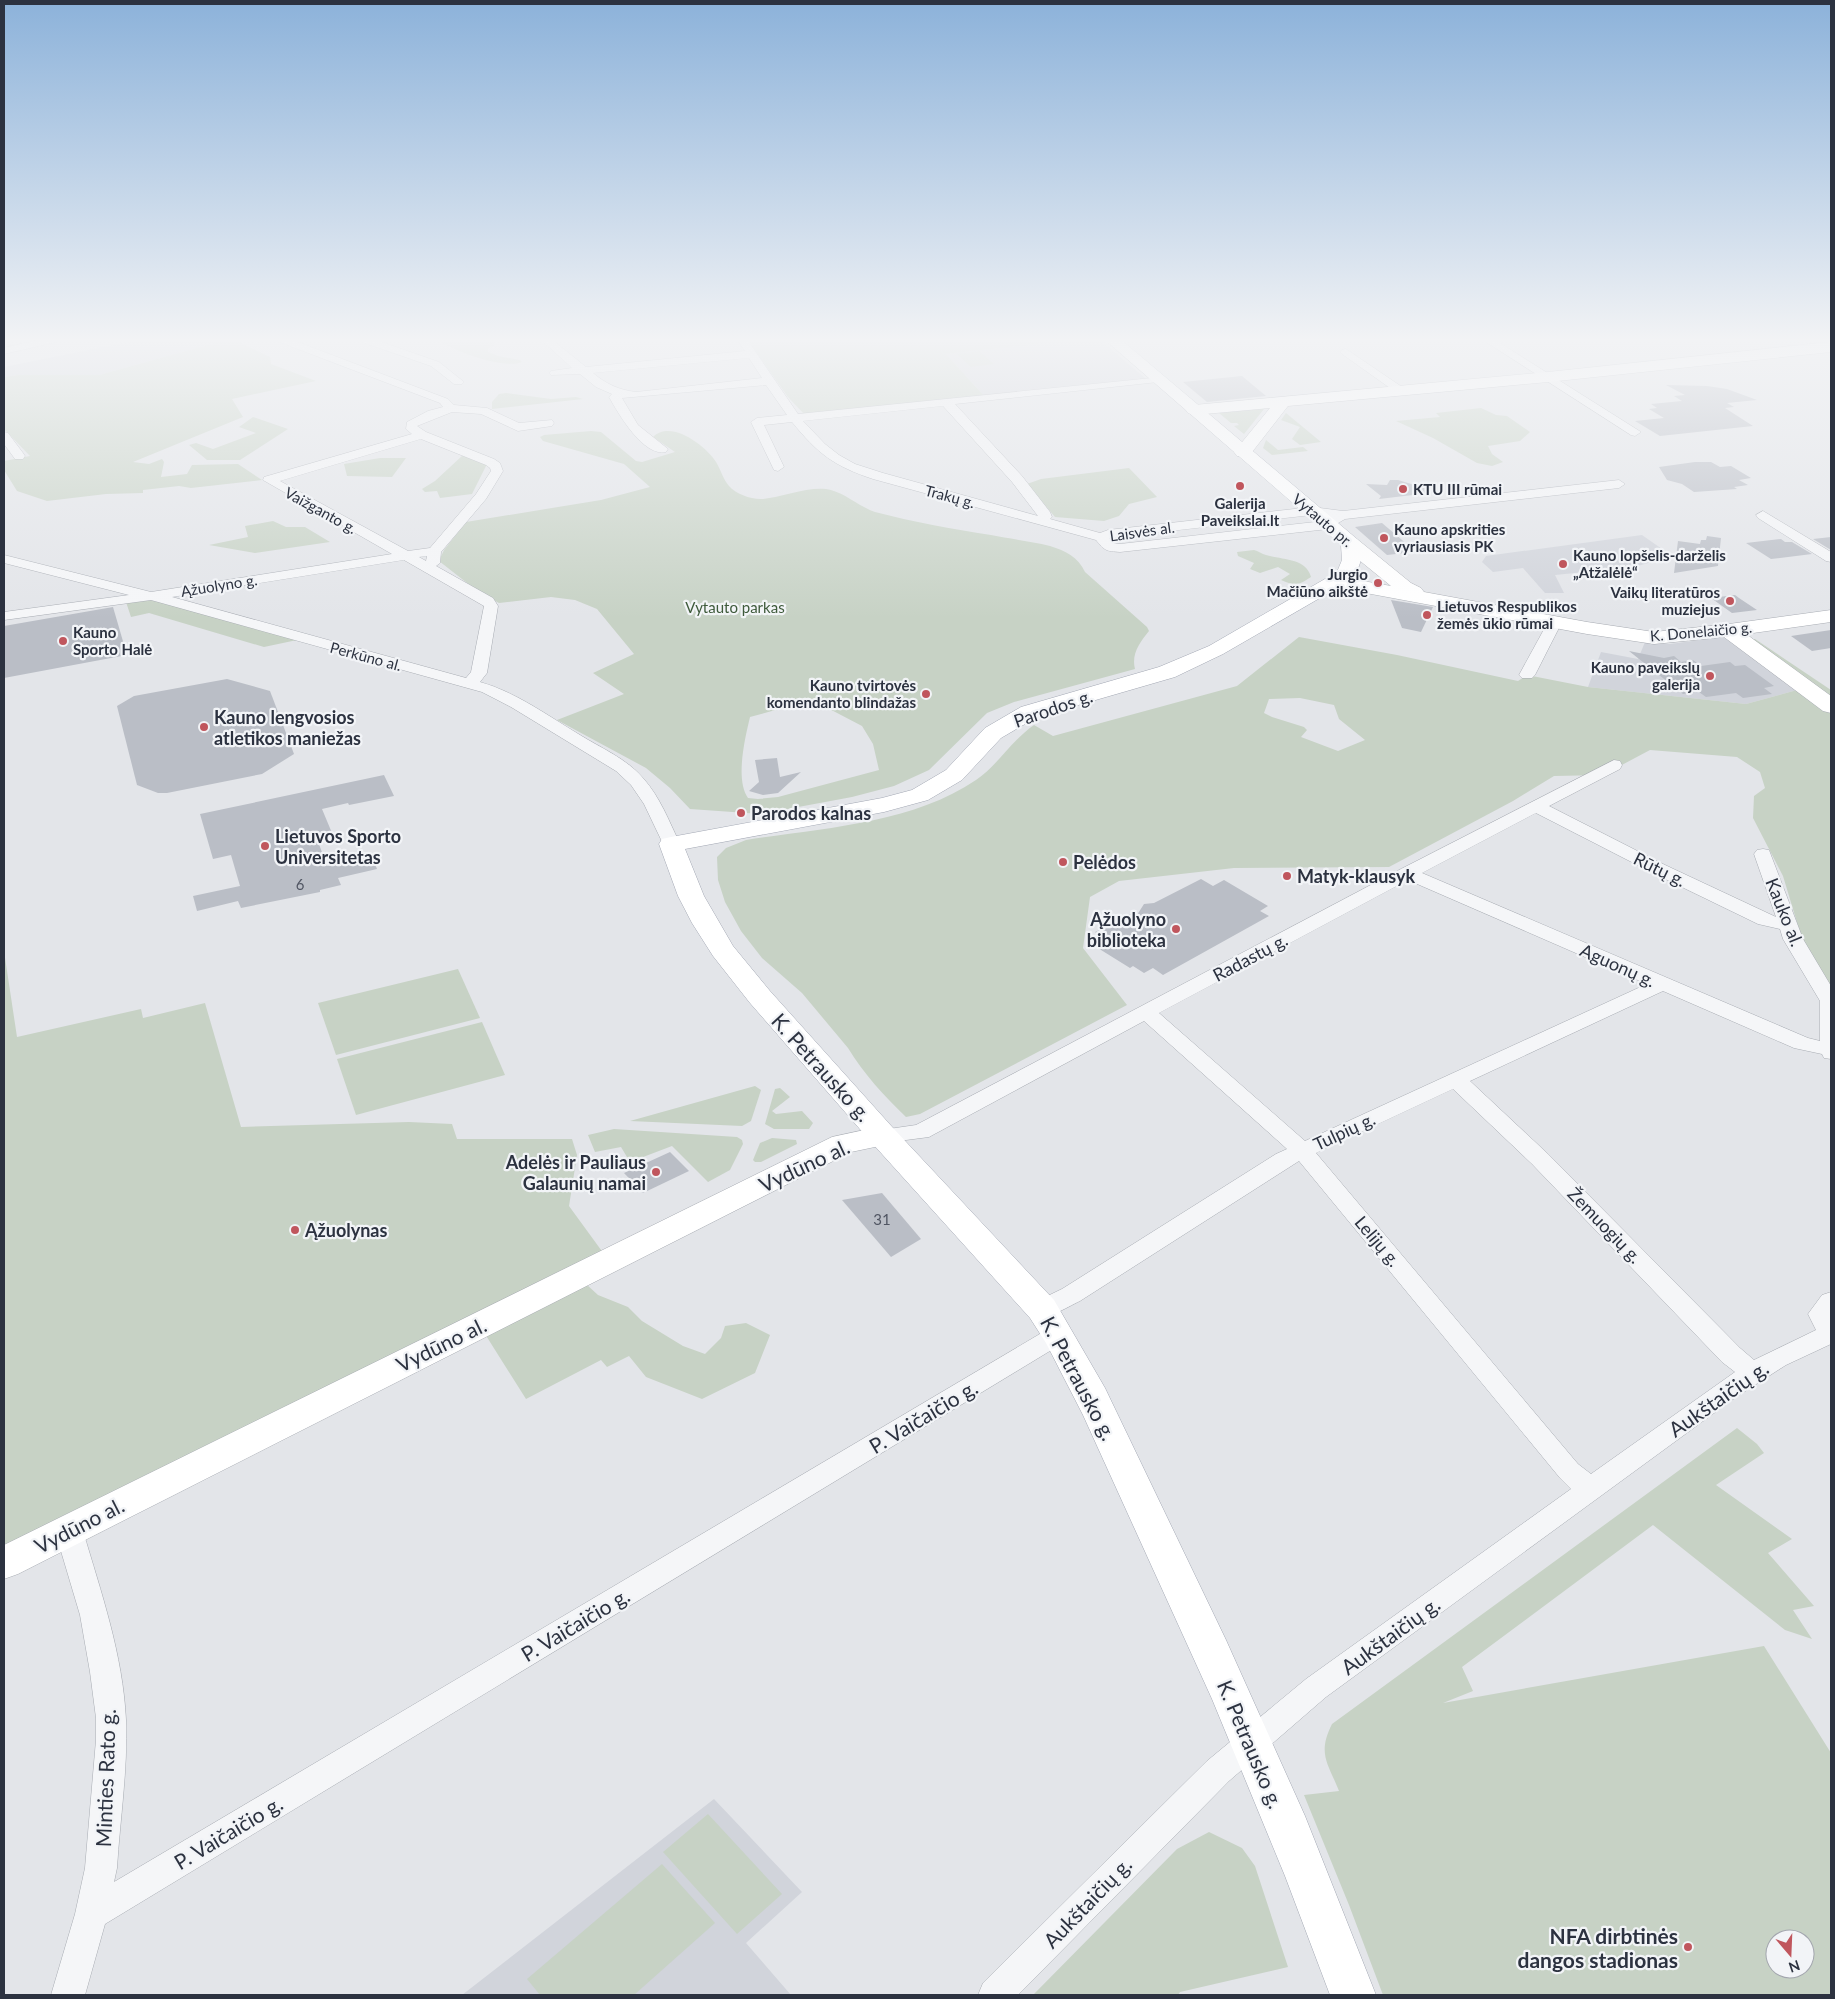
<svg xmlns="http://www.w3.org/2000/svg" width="1835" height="1999" font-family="Lato,sans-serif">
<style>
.built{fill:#d1d4db}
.green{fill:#c7d2c5;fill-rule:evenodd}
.building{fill:#babec6}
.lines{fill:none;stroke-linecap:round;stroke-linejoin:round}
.street-casing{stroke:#a8acb3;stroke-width:1}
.secondary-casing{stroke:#a8acb3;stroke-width:1}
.primary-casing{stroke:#a3a8b4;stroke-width:1}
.street{fill:#f5f6f8;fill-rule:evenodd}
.secondary{fill:#fff;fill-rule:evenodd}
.primary{fill:#fff;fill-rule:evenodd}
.poi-dot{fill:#c0565d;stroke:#f2f4f7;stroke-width:2}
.labels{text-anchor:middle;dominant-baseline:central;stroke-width:4.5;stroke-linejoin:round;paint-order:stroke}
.far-poi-label{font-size:15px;font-weight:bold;fill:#2c3240;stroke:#f2f4f7;text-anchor:start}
.far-street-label{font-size:15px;fill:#2c3240;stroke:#f2f4f7}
.far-park-label{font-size:15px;fill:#3e5a3b;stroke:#f2f4f7}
.number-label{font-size:15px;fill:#505562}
.street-label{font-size:18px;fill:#2c3240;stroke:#f2f4f7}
.poi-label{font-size:18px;font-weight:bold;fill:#2c3240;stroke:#f2f4f7;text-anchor:start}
.near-street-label{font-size:21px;fill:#2c3240;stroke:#f2f4f7}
.near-poi-label{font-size:21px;font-weight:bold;fill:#2c3240;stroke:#f2f4f7;text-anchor:end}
</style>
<rect width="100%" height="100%" fill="#e3e5e9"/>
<g class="built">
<polygon points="148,338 215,338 222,341 99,375 18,375 4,377 4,367"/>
<polygon points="1087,338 1098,338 1146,379 984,396 946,354"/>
<polygon points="1642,535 1662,549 1664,554 1659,560 1634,567 1555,575 1564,593 1545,593 1523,568 1493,572 1482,562 1486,556"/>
<polygon points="1722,637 1733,640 1797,690 1746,704 1588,687 1601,652 1638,659 1645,642 1670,644"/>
<polygon points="714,1799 802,1892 746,1943 791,1995 462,1995"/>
</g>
<g class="green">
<path d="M434 338H493L495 345 488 348V352L498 356 520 360 522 362C503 370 451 350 434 338Z"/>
<polygon points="746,338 1073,338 1081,339 946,354 984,396 804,414 788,397"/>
<polygon points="235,340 270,357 271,364 316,381 232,399 243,417 133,462 149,464 162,459 164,462 161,477 187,474 192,465 238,464 262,480 191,488 179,486 143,490 143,493 106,494 47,501 17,491 4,470 4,461 30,456 4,429 4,377 18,375 99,375 222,341"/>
<polygon points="979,351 994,364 971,367 957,354"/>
<polygon points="506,393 551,399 576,397 583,399 492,409 492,402 499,394"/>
<polygon points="1481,408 1496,415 1507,416 1530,432 1520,441 1488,446 1492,454 1503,462 1492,466 1477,463 1433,438 1396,421 1440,417 1436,413"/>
<polygon points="1264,409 1244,434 1234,426 1239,425 1237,423 1231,423 1219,413"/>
<polygon points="1286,413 1321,442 1300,445 1292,439 1300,427 1281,420"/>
<polygon points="253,417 288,429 240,460 207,460 189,445 196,443 213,449 256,433 239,427"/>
<path d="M591 431 601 432 636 461 642 462 675 452 653 437C671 419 706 446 716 462 721 470 723 479 729 486 736 494 752 500 763 499 783 497 812 485 831 490 846 494 860 507 875 512 913 522 952 529 991 535 1010 539 1031 541 1050 546 1066 551 1078 557 1085 572L1147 627 1149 631C1140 642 1131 654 1135 669L1014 702 987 713 929 770 894 786 852 797 761 814 690 809 670 788 646 768 557 720 624 694 593 673 634 654 597 609 575 600 551 597 499 603 476 590 439 561 444 550 466 522 601 500 650 487 624 464 543 441 540 437 544 435ZM808 701 818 703 862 726 873 744 879 770 778 797 758 799 748 798C735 780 745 738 750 717Z"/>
<polygon points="1266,440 1278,450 1303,447 1308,451 1272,455 1263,448"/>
<polygon points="463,455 487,464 472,494 440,498 437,491 425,492 422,489 435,481"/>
<polygon points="380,458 406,458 392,477 347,476 344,464"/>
<polygon points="1129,468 1157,497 1129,504 1119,516 1104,521 1055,517 1027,484 1041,479"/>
<polygon points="273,521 286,527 305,527 330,542 255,553 209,545 248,537 245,526"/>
<path d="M1254 550C1258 551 1262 554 1266 555 1282 560 1306 558 1311 577 1299 585 1295 586 1281 580L1290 574 1278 567 1260 573 1250 569 1254 563 1238 556 1237 552Z"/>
<polygon points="149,598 297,640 264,647 149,613 131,617 126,602"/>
<path d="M1299 637 1397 655 1518 681 1527 675 1588 687 1746 704 1797 690 1820 706 1831 711V987L1802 939 1783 876 1753 818 1754 796 1765 788 1760 772 1737 757 1650 750 1603 775 1554 776 1513 801 1389 867 1234 868 1119 881 1090 897 1083 948 1127 1005 920 1114 906 1117C885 1097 863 1073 848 1048L802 993 762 958 741 931 725 902 718 880 717 857 726 848 746 840C822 828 911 824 976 780 997 766 1011 741 1034 725L1053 736 1237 686ZM1300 698 1334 705 1339 719 1365 740 1338 751 1301 737 1307 730 1304 727 1272 717 1264 713 1269 699Z"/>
<polygon points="1755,639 1831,690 1831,699 1749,640"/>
<polygon points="4,951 17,1037 141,1009 143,1018 205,1003 241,1127 409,1122 452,1124 457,1139 572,1139 577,1155 569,1206 604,1254 4,1552"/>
<polygon points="458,969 480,1018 336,1055 318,1003"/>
<polygon points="482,1022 505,1075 356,1115 337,1059"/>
<polygon points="755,1086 761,1090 751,1121 742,1126 630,1121"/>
<polygon points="780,1088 790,1097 772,1111 776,1114 802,1111 813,1123 809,1129 774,1129 765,1124 775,1089"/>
<polygon points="614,1129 737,1137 742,1140 743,1144 730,1170 708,1182 672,1146 630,1162 621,1147 595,1152 588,1135"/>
<polygon points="772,1138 796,1140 797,1144 761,1162 755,1162 753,1160 760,1143"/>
<polygon points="586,1284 598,1295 628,1307 642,1321 683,1346 705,1354 721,1338 725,1326 746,1323 770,1335 755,1373 702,1399 646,1377 629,1356 607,1367 601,1360 526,1399 485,1334"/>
<path d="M1737 1428 1757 1444 1764 1453 1716 1485 1792 1539 1768 1553 1814 1606 1793 1610 1812 1639 1785 1630 1653 1525 1462 1667 1473 1691 1443 1703 1764 1646 1831 1753V1995H1383L1349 1905 1304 1795 1339 1791C1328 1763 1317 1754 1332 1724ZM1775 1939H1805V1969H1775Z"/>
<polygon points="708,1814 782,1894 737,1934 663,1852"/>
<polygon points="1209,1832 1242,1848 1255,1866 1288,1967 1180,1992 1178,1995 1033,1995 1177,1849"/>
<polygon points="662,1864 715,1923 634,1995 540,1995 527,1979"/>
</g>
<g class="building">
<polygon points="1242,376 1266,396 1207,402 1183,382"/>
<polygon points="1666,385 1707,386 1727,389 1757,400 1727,403 1734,407 1725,408 1753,426 1660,436 1635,421 1664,418 1649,409 1657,408 1651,404 1682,401 1674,396 1685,395"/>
<polygon points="1695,462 1711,462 1720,467 1731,466 1751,478 1739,480 1748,485 1734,487 1737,489 1694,492 1682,484 1667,480 1659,467"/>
<polygon points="1390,480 1398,480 1438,492 1379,499 1381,496 1366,484 1387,485"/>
<polygon points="1382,523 1402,540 1414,552 1387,555 1355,527"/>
<polygon points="1707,536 1721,538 1718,566 1674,573 1678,541 1700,544 1701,540 1706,540"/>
<polygon points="1831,537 1831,550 1813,539"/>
<polygon points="1781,539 1785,542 1792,542 1812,554 1771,559 1746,543"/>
<polygon points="1735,595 1739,598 1757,610 1732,613 1711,598"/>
<polygon points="1391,600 1433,607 1421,632 1402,628"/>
<polygon points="113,607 127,655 4,678 4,626"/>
<polygon points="1831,630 1831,648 1812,651 1791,636"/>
<polygon points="1629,651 1664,658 1674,656 1681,662 1693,660 1701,666 1730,662 1735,666 1745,665 1774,686 1764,688 1772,694 1743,698 1736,693 1706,697 1699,692 1683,694"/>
<polygon points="227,679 270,691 294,754 262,774 167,793 158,793 137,785 117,706 134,696"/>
<polygon points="777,758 780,777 801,772 778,793 763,795 749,791 759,782 755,760"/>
<polygon points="384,775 394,796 349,805 348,803 322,809 332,833 316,836 327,866 372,856 377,869 338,878 341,885 320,890 320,892 241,908 238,901 197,911 193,896 240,886 231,855 213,859 200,814"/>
<polygon points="1201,879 1213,886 1224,880 1268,906 1260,911 1269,916 1163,975 1153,968 1144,973 1133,966 1130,968 1093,945 1105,939 1095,932 1117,922 1121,916 1128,914 1137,915 1144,904 1154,903"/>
<polygon points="670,1152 689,1171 643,1193 624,1173"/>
<polygon points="882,1193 921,1239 891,1257 842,1200"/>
</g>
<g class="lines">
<defs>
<g id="street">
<polygon points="47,338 66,338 65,340 4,354 4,348"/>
<path d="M273 338H287L448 399 454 405 487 408 519 423 552 420 554 423 552 426 518 431 481 414 452 412 417 426 426 432 494 459 500 463 503 471 486 499 441 552 440 563 436 566 493 598 498 606 487 673 480 682C516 692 548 716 580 735 601 748 627 759 643 778 660 797 669 821 680 844L677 848 671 849 665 848 644 804 631 785 616 771 511 707 482 692 151 600 4 620V612L129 595 4 563V555L151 592 392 554 263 480 264 477 412 434 406 429 407 422 428 411 443 407 440 403 274 340ZM421 439 486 465 490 468 491 471 476 494 430 548 408 551 280 481ZM427 556 426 561 419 557ZM404 560 484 606 471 672 466 678 172 597Z"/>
<polygon points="358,338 370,338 439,362 464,382 462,384 454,384 431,366 359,341"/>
<path d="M539 338H550L586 367 745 351 736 338H746L798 414 1162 377 1164 379 1158 382 955 404 1022 476 1050 512 1052 517 1050 519 1100 533 1108 530 1312 507 1343 511 1619 480 1625 484 1619 488 1345 519 1328 529 1120 552C1106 551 1105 551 1096 540L873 479C834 466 818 454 792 422L764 425 784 467 778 471 774 470 751 422 757 418 787 415 766 385 622 398 638 425 668 449 666 452C643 457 618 413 609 397L612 394 596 387 580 374 551 375 549 373 551 371 572 368ZM749 358 762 378 636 392C619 390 606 384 593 373ZM943 406 1012 482 1038 516 883 473 855 464 839 455 825 444 803 421ZM1312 515 1330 517 1324 521 1120 544 1113 543 1109 538Z"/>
<polygon points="1480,338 1492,338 1641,432 1635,436 1631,435"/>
<polygon points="1346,349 1405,389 1407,391 1405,393 1397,393 1342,354 1340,352 1342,350"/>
<polygon points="4,432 8,433 23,453 25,456 23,459 15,459 4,444"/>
<polygon points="1763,511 1831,552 1831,562 1826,561 1758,518 1756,515"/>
<polygon points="1555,618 1560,619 1562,622 1535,675 1532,678 1522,678 1519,675 1548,622 1550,619"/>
<path d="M1614 760 1620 761 1622 765 1620 769 1549 806 1665 865 1776 917 1754 854 1757 850 1763 849 1769 850 1803 939 1831 986V1059L1824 1058 1822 1054 1794 1048 1663 991 1470 1081 1548 1154 1740 1348 1754 1360 1816 1330 1808 1314 1822 1295 1831 1292V1344L1786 1365 1736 1397 1326 1697 1229 1781 1018 1995H978L983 1983 1207 1761 1306 1679 1571 1489 1560 1478 1299 1161 1080 1301C1065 1308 1049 1320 1033 1315L1030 1309 1033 1303 1062 1289 1276 1154 1287 1149 1144 1021 929 1137 883 1143 875 1141 872 1136 875 1131 916 1125 1401 869ZM1536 813 1653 873 1758 924 1780 929 1783 939 1820 1001V1041L1808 1038 1422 873ZM1408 880 1647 984 1305 1141 1159 1013ZM1453 1089 1532 1164 1722 1362 1735 1372 1591 1474 1578 1464 1316 1153Z"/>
<path d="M1059 1325 1068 1328 1071 1334 1068 1340 105 1924 85 1995H51L75 1914 85 1868 96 1740V1718L90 1672 80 1615 55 1531 59 1523 69 1520 79 1523 83 1531C101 1592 123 1655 126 1720 128 1769 120 1819 117 1868L114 1882 1050 1328Z"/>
</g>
<g id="secondary">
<polygon points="1831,342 1831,352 1548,382 1288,406 1249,456 1237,456 1234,452 1270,408 1194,415 1188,413 1186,410 1188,407 1194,405 1548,372"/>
<polygon points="1350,537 1357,539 1411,583 1421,588 1424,592 1587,622 1654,632 1729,624 1831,610 1831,622 1746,634 1831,696 1831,713 1823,711 1724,637 1654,644 1587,634 1328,586 1325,582 1328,578 1335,576 1391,586 1343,547 1341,543 1343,539"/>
<polygon points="883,1126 894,1129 898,1136 894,1143 851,1152 18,1574 4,1579 4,1545 832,1137"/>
</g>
<path id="primary" d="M1103 338H1119L1357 539C1366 553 1360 568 1351 580L1223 654 1175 677 1037 717 1001 738 962 780 928 800 884 812 685 849 704 896 733 946 770 991 894 1129 1054 1300 1105 1388 1226 1640 1305 1816 1376 1995H1330L1285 1876 1212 1699 1083 1415 1046 1343 1030 1318 872 1143 750 1003 713 956 692 923 678 896 659 844 662 839 671 837 882 798 912 790 946 770 985 728 1021 707 1159 667 1209 646 1337 572 1342 560 1341 545Z"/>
</defs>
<use href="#street" class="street-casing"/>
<use href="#secondary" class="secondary-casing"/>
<use href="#primary" class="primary-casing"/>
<use href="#street" class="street"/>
<use href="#secondary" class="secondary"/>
<use href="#primary" class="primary"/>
</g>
<linearGradient id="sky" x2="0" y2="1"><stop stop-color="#8cb2da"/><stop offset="0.55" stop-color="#f2f3f5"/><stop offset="1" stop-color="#f2f3f5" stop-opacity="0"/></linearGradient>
<rect width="1835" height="618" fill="url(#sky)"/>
<g class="poi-dot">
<circle cx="1240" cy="486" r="5"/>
<circle cx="1403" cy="489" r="5"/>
<circle cx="1384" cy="538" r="5"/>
<circle cx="1563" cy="564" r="5"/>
<circle cx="1378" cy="583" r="5"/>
<circle cx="1730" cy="601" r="5"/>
<circle cx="1427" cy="615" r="5"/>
<circle cx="63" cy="641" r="5"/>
<circle cx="1710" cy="676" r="5"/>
<circle cx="926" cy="694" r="5"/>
<circle cx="204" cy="727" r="5"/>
<circle cx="741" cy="813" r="5"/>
<circle cx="265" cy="846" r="5"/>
<circle cx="1063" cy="862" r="5"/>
<circle cx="1287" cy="876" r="5"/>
<circle cx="1176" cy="929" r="5"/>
<circle cx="656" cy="1172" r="5"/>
<circle cx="295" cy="1230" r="5"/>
<circle cx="1688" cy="1947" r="5"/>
</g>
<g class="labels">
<g class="far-poi-label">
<text x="1413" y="489">KTU III rūmai</text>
<text x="1240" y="503" text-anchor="middle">Galerija<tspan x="1240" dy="17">Paveikslai.lt</tspan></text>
<text x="1394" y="529">Kauno apskrities<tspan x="1394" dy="17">vyriausiasis PK</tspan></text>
<text x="1573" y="555">Kauno lopšelis-darželis<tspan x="1573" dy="17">„Atžalėlė“</tspan></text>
<text x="1368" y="574" text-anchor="end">Jurgio<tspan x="1368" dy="17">Mačiūno aikštė</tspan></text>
<text x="1720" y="592" text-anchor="end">Vaikų literatūros<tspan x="1720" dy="17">muziejus</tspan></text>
<text x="1437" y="606">Lietuvos Respublikos<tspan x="1437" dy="17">žemės ūkio rūmai</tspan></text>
<text x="73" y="632">Kauno<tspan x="73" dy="17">Sporto Halė</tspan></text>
<text x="1700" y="667" text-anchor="end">Kauno paveikslų<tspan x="1700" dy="17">galerija</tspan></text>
<text x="916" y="685" text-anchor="end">Kauno tvirtovės<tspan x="916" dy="17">komendanto blindažas</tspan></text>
</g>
<g class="far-street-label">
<text transform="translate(950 496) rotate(15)">Trakų g.</text>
<text transform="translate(321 510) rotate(29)">Vaižganto g.</text>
<text transform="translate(1323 520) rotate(40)">Vytauto pr.</text>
<text transform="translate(1142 531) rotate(-8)">Laisvės al.</text>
<text transform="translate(219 585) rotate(-9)">Ąžuolyno g.</text>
<text transform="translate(1701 631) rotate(-5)">K. Donelaičio g.</text>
<text transform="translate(366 656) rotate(15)">Perkūno al.</text>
</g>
<g class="far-park-label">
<text x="735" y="607">Vytauto parkas</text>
</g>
<g class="number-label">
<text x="300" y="884">6</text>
<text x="882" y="1219">31</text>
</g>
<g class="street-label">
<text transform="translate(1053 708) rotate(-19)">Parodos g.</text>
<text transform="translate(1660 869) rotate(26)">Rūtų g.</text>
<text transform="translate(1785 912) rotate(68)">Kauko al.</text>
<text transform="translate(1250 957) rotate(-28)">Radastų g.</text>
<text transform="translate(1618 965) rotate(24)">Aguonų g.</text>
<text transform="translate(1344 1131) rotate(-25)">Tulpių g.</text>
<text transform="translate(1605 1225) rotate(46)">Žemuogių g.</text>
<text transform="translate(1378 1241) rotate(50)">Lelijų g.</text>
</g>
<g class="poi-label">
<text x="214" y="717">Kauno lengvosios<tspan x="214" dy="21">atletikos maniežas</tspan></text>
<text x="751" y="813">Parodos kalnas</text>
<text x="275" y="836">Lietuvos Sporto<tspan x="275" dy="21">Universitetas</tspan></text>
<text x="1073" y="862">Pelėdos</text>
<text x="1297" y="876">Matyk-klausyk</text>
<text x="1166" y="919" text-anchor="end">Ąžuolyno<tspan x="1166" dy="21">biblioteka</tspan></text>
<text x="646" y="1162" text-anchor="end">Adelės ir Pauliaus<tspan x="646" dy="21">Galaunių namai</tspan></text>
<text x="305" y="1230">Ąžuolynas</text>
</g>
<g class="near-street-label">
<text transform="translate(822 1067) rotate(48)">K. Petrausko g.</text>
<text transform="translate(804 1165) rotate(-25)">Vydūno al.</text>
<text transform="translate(441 1344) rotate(-26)">Vydūno al.</text>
<text transform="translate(1079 1378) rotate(62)">K. Petrausko g.</text>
<text transform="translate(1718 1398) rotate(-35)">Aukštaičių g.</text>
<text transform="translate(923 1416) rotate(-31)">P. Vaičaičio g.</text>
<text transform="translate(79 1525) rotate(-27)">Vydūno al.</text>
<text transform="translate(575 1624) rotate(-31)">P. Vaičaičio g.</text>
<text transform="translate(1390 1635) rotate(-36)">Aukštaičių g.</text>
<text transform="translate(1251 1744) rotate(67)">K. Petrausko g.</text>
<text transform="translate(105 1778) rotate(-88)">Minties Rato g.</text>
<text transform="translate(228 1832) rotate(-31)">P. Vaičaičio g.</text>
<text transform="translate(1087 1902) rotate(-46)">Aukštaičių g.</text>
</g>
<g class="near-poi-label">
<text x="1678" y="1935">NFA dirbtinės<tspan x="1678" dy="24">dangos stadionas</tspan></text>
</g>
</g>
<rect width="1835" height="1999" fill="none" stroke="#2c3240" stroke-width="10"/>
<g transform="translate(1790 1954) rotate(161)"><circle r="24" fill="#f2f4f7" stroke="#a3a6ae"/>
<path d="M0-4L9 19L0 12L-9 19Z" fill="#c0565d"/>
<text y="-8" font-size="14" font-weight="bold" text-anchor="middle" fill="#2c3240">N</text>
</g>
</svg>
